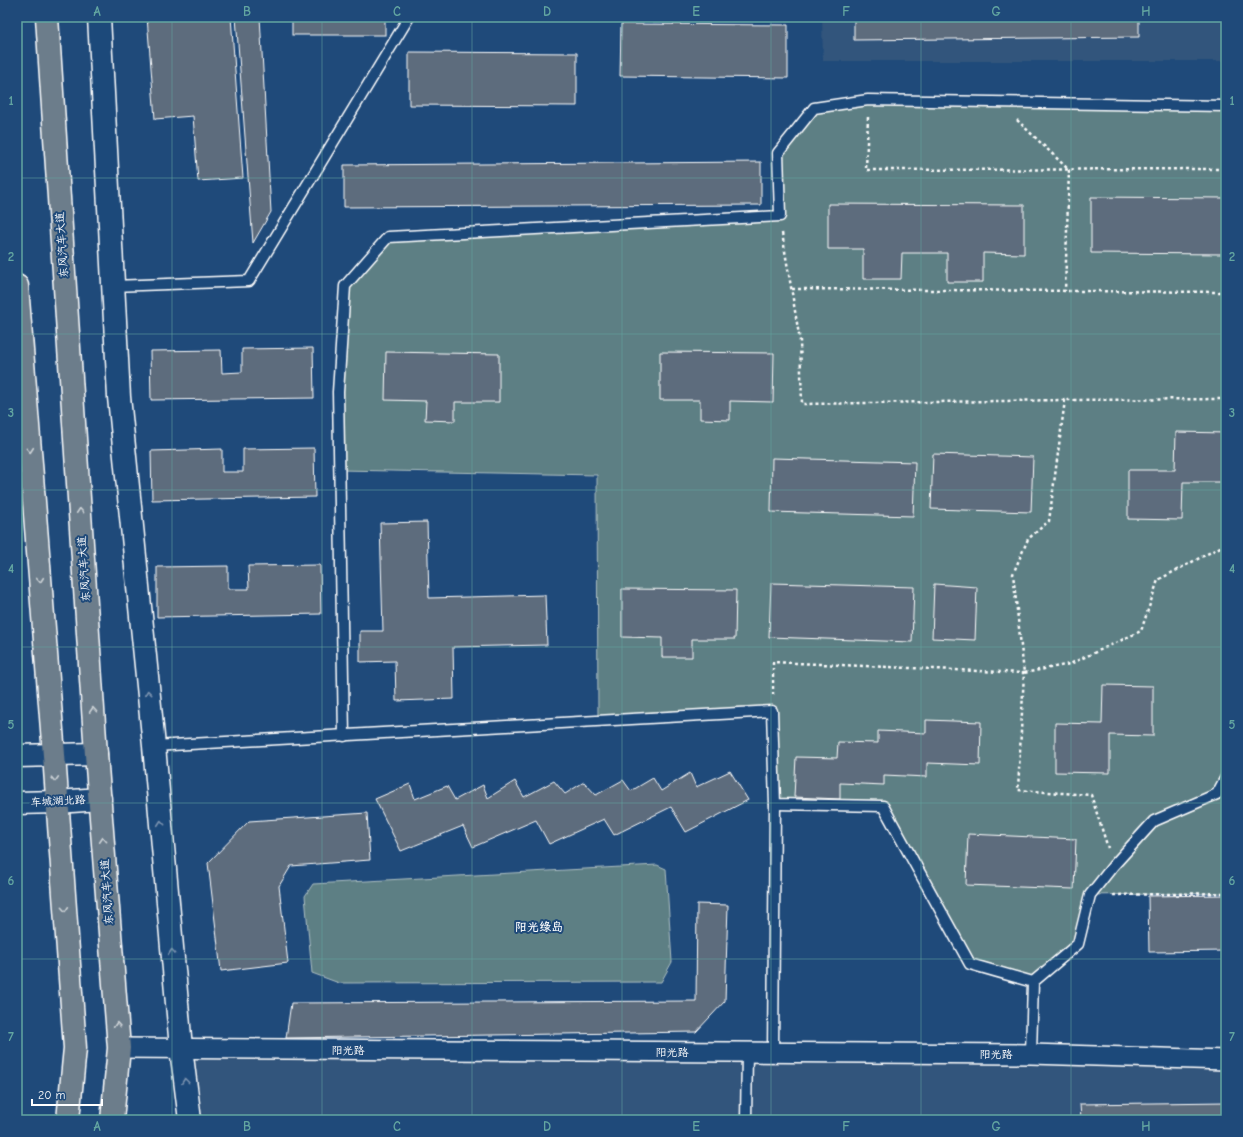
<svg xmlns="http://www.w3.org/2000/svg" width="1243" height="1137" font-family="'Comic Neue','LXGW WenKai TC',sans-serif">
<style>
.built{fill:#32547b}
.green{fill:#5d7f84;stroke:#aebfc2}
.building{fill:#5d6c7d;stroke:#fff}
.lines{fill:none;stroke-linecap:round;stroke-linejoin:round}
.service-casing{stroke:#fff;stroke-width:13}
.minor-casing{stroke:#fff;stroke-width:22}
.tertiary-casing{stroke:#fff;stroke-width:25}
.secondary-casing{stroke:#fff;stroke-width:25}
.primary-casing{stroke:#fff;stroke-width:25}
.path{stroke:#fff;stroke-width:2.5;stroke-dasharray:3 3;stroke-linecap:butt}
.service{stroke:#1f4a7a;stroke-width:10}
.minor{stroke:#1f4a7a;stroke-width:19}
.tertiary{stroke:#1f4a7a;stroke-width:22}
.secondary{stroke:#1f4a7a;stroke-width:22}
.primary{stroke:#6c7d8b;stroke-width:22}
.oneway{stroke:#ccd2d6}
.oneway2{stroke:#7992af}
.grid{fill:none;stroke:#63a6a1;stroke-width:1;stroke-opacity:0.55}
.labels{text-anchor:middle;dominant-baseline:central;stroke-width:4;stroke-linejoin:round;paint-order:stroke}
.street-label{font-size:11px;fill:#fff;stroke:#1f4a7a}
.neighbourhood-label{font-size:12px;font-weight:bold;fill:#fff;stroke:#1f4a7a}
.neatline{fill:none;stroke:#63a6a1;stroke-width:1.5}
.grid-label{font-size:13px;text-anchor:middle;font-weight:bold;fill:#63a6a1}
</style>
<rect width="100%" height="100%" fill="#1f4a7a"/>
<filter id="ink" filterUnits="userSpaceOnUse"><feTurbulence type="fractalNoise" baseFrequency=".025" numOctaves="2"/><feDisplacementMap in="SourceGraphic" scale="8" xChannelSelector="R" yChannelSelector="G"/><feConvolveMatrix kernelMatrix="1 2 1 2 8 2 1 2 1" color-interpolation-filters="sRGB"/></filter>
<g filter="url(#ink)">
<g class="built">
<polygon points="822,17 1226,17 1226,61 823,61"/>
<polygon points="181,1048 1226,1060 1226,1120 179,1120"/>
</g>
<g class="green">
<polygon points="868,100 1226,106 1226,893 1090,895 1078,944 1033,982 970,964 883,806 775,804 772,711 598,721 597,475 340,470 345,286 388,237 779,216 778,153 814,108"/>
<polygon points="657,865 666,869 672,962 661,982 339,983 312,973 305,896 313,884"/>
</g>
<g class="building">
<polygon points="147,17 231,17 243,178 198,181 193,116 155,119"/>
<polygon points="236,17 260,17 271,212 253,243"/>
<rect x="292" y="17" width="93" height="18"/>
<polygon points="854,17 1139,17 1139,37 854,40"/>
<polygon points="621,24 788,25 788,78 620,76"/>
<polygon points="409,52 577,53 577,106 409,105"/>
<polygon points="761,162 761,205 344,207 344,165"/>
<polygon points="1091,197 1226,198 1226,254 1091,253"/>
<polygon points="828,204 1024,205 1024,254 983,253 983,282 947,282 947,253 902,253 901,279 863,279 863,249 828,249"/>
<polygon points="313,348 314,398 151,400 150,351 221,350 222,373 242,372 242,349"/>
<polygon points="386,352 499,354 499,402 455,402 455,421 425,420 426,401 385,400"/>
<polygon points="660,352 774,353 773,402 730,401 730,420 700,419 700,400 660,400"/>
<polygon points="1176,432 1226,433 1226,482 1183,482 1182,520 1128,519 1128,470 1175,470"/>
<polygon points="314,448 315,497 152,500 151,451 222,449 222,472 243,472 243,449"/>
<polygon points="933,454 1033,457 1031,512 931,509"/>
<polygon points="772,458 915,462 913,516 771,512"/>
<polygon points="427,522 429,598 545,595 547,645 453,647 454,699 396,701 395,661 360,662 360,631 383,631 380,523"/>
<polygon points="320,565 321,614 157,617 157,567 228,566 228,589 249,589 248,566"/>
<polygon points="771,583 914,587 912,642 769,637"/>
<polygon points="934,584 977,587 975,640 932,638"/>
<polygon points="622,589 736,590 735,639 692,639 692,657 662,657 662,638 622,637"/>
<polygon points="1103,685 1153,686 1153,736 1110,735 1110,773 1055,772 1055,723 1102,724"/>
<polygon points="926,720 981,722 980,765 927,763 927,777 884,775 884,785 840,783 840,799 794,797 796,757 837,758 838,742 878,743 878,731 926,733"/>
<polygon points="730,771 748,800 686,832 671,807 614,835 604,819 549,844 536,820 473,847 463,826 401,851 375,799 410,784 415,799 447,786 455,800 483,785 488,798 515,781 524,797 554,781 565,794 584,782 596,795 623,780 631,791 653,778 661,791 690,773 696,787"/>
<polygon points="367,813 370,860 291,866 279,886 288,963 221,971 208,863 249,821"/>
<polygon points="968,834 1076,839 1074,889 966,885"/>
<polygon points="1226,895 1226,951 1149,952 1148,896"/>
<polygon points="697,904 728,905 725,1001 696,1032 286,1038 291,1003 696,1001"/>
<polygon points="1226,1102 1226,1120 1081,1120 1080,1104"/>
</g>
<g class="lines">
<defs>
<g id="service">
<polyline points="113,286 249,281 409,17"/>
<polyline points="344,736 338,392 345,286 388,237 780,216 778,153 814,108 868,100 1226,106"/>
<polyline points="154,746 772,711 775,804 883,806 970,964 1033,982"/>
<polyline points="773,1052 775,804"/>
<polyline points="1031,1054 1033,982 1078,944 1090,895 1113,866 1154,821 1217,794 1226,777"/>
<polyline points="746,1120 747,1052"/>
</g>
<polyline id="minor" points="119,1048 1031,1054 1226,1060"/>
<polyline id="tertiary" points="99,17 119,397 154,746 181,1048 190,1120"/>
<g id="secondary">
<polyline points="17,756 96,754"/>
<polyline points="17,803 57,802 100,799"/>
</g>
<g id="primary">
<polyline points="47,17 96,754 119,1048 112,1120"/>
<polyline points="17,286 54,755 75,1048 68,1120"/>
</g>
</defs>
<use href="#service" class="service-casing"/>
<use href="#minor" class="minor-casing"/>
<use href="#tertiary" class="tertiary-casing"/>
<use href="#secondary" class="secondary-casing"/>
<use href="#primary" class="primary-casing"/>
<g class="path">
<polyline points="868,117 866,170 1226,169"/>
<polyline points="1017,120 1069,170 1065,291"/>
<polyline points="782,233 800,341 802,404 1065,400 1226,399"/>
<polyline points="792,289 1226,292"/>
<polyline points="1065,400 1049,521 1028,539 1013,574 1024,673 1070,664 1141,631 1158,580 1226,544"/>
<polyline points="773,695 773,662 1024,673 1018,790 1091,795 1108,848"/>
<polyline points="1113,895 1226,893"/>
</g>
<use href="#service" class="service"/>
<use href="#minor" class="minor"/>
<use href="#tertiary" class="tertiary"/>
<use href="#secondary" class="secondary"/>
<use href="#primary" class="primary"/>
</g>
<defs><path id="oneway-chevron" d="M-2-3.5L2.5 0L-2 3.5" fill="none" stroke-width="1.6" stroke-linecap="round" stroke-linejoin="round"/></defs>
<g class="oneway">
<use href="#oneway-chevron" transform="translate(30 450) rotate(85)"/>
<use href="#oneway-chevron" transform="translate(80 511) rotate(-94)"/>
<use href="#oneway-chevron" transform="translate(40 580) rotate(85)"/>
<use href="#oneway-chevron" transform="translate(93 710) rotate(-94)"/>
<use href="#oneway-chevron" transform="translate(55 779) rotate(87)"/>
<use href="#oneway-chevron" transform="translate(103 840) rotate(-94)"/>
<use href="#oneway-chevron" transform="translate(65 909) rotate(86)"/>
<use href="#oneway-chevron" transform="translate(117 1025) rotate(-94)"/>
</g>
<g class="oneway2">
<use href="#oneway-chevron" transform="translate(148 693) rotate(-96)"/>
<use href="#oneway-chevron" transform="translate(161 823) rotate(-95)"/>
<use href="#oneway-chevron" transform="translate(172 952) rotate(-95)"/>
<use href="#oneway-chevron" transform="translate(185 1081) rotate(-97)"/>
</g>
</g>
<path class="grid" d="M172 17V1120M322 17V1120M472 17V1120M622 17V1120M771 17V1120M921 17V1120M1071 17V1120M17 178H1226M17 334H1226M17 490H1226M17 647H1226M17 803H1226M17 959H1226"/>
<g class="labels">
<g class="street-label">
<text transform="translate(62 245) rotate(-94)">东风汽车大道</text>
<text transform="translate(84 569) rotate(-94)">东风汽车大道</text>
<text transform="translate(58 801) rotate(-3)">车城湖北路</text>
<text transform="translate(107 892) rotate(-94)">东风汽车大道</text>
<text x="348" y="1050">阳光路</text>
<text x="672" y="1052">阳光路</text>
<text x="996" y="1054">阳光路</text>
</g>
<g class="neighbourhood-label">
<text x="539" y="927">阳光绿岛</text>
</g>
</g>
<rect width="1243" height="1137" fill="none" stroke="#1f4a7a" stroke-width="44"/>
<path d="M32 1099v6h70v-6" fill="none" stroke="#ffffff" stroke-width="2"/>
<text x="38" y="1099" font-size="12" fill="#ffffff" stroke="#1f4a7a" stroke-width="3" paint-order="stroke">20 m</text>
<rect x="22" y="22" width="1199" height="1093" class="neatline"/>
<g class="grid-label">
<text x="97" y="16">A</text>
<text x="247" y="16">B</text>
<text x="397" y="16">C</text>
<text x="547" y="16">D</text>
<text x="696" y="16">E</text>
<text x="846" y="16">F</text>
<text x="996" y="16">G</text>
<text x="1146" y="16">H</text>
<text x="11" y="105">1</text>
<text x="1232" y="105">1</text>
<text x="11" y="261">2</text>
<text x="1232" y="261">2</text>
<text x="11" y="417">3</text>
<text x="1232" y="417">3</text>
<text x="11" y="573">4</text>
<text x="1232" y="573">4</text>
<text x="11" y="729">5</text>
<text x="1232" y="729">5</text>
<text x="11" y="885">6</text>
<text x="1232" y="885">6</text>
<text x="11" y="1041">7</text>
<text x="1232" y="1041">7</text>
<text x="97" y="1131">A</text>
<text x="247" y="1131">B</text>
<text x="397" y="1131">C</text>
<text x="547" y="1131">D</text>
<text x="696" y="1131">E</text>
<text x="846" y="1131">F</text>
<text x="996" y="1131">G</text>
<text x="1146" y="1131">H</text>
</g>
</svg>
